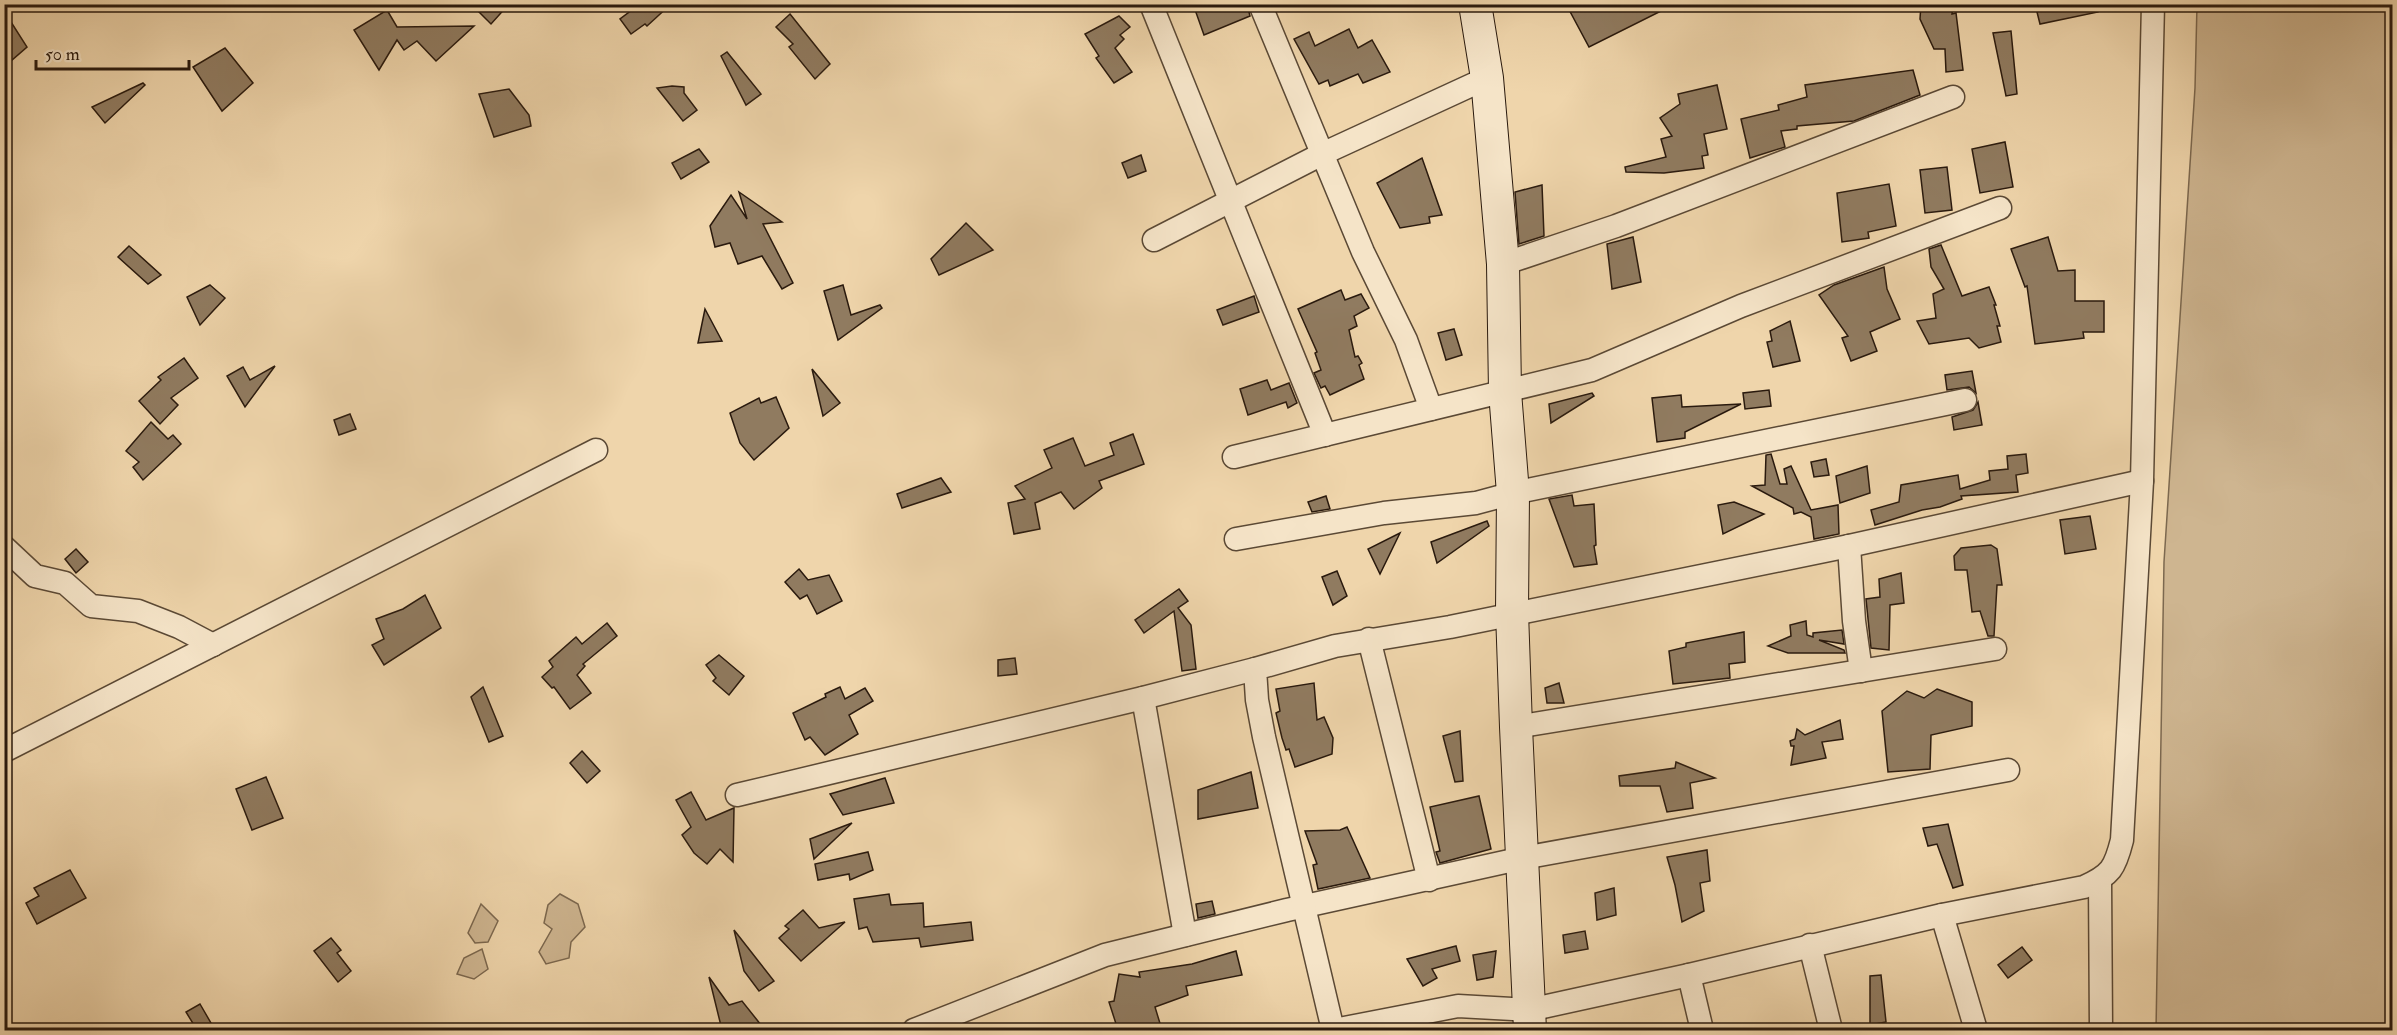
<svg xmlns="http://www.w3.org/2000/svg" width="2397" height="1035" font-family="'IM FELL Double Pica',serif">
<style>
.green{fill:#ceb590;stroke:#7c684f;stroke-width:1.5}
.building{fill:#907b60;stroke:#2a1a0e;stroke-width:1.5}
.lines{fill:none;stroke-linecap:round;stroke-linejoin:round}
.street-casing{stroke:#5b4935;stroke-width:25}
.secondary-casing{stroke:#2a1a0e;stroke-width:34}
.street{stroke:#f5e4c8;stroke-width:22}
.secondary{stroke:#f5e4c8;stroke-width:32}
</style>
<rect width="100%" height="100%" fill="#efd5ab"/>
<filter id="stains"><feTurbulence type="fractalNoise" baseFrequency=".00333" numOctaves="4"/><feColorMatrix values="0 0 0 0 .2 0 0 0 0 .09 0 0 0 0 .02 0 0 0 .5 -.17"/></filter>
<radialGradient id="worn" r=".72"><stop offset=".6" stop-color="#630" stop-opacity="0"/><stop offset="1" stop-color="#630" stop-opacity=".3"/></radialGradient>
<g class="green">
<polygon points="2197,5 2392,5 2392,1030 2156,1030 2164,562 2195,88"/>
<polygon points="560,894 578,904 585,927 571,942 569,958 546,964 539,952 552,929 544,923 548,905"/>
<polygon points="481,904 498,921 488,942 475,943 468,933"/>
<polygon points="482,949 488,969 474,979 457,974 464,958"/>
</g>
<g class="building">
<polygon points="471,4 509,4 491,24"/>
<polygon points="640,4 671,4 647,26 645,24 631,34 620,19"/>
<polygon points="1193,4 1247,4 1250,16 1204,35"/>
<polygon points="1566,4 1675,4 1589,47"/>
<polygon points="1921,4 1953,4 1952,14 1956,13 1963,70 1946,72 1945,49 1934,49 1920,19"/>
<polygon points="2035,4 2097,4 2098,12 2040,24"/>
<polygon points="387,10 397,27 474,26 436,61 417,41 404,50 397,40 379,70 354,30"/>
<polygon points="4,11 27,47 12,60 4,47"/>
<polygon points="790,14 830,64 815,79 789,47 793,44 776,27"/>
<polygon points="1119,16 1130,27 1120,35 1124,39 1115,48 1132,72 1114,83 1096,58 1099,56 1085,34"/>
<polygon points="1349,29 1358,48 1372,40 1390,72 1363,83 1358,74 1330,86 1328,80 1319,84 1294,39 1309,32 1315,46"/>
<polygon points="2011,31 2017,94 2006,96 1993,33"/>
<polygon points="225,48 253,83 222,111 193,67"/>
<polygon points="727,52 761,94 746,105 721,56"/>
<polygon points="1913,70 1920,95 1854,121 1797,126 1797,129 1781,131 1785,147 1750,158 1741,119 1779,110 1778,105 1807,97 1805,85"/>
<polygon points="143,83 145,85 105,123 92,107"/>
<polygon points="1717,85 1727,129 1704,134 1708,155 1702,156 1704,168 1664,173 1626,172 1625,167 1666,157 1661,139 1672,136 1660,118 1680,104 1678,94"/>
<polygon points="672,86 684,87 684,93 697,110 683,121 657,88"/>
<polygon points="509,89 529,115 531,126 494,137 479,94"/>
<polygon points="2005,142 2013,187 1980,193 1972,149"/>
<polygon points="699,149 709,162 681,179 672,163"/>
<polygon points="1141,155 1146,171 1128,178 1122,163"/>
<polygon points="1422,158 1442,215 1429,217 1430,223 1400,228 1377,183"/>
<polygon points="1947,167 1952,210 1925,213 1920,170"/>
<polygon points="1889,184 1896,226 1868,232 1869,238 1842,242 1837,193"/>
<polygon points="1542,185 1544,236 1519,244 1515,192"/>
<polygon points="739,192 782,222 763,224 793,283 782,289 762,256 738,264 730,243 715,247 710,226 731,195 747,219"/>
<polygon points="966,223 993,250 939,275 931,259"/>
<polygon points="1633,237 1641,282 1612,289 1607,244"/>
<polygon points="2048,237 2058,271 2075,270 2075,301 2104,301 2104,332 2083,332 2084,338 2035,344 2027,286 2025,287 2011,249"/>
<polygon points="1941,245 1962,296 1989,287 1996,305 1994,305 2000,326 1997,326 2001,342 1979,348 1969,338 1929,344 1917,321 1936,318 1933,294 1944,289 1931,267 1929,249"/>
<polygon points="129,246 161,275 148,284 118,257"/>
<polygon points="1884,267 1887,289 1900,319 1870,332 1877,351 1851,361 1842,338 1848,336 1819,295 1834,285"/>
<polygon points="210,285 225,298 200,325 187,297"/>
<polygon points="843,285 851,315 880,305 882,308 838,340 824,291"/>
<polygon points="1341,290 1345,300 1361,294 1369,308 1354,316 1357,326 1349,330 1355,357 1358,356 1362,363 1359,365 1364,379 1330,395 1325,386 1321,388 1314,373 1321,370 1315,353 1317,352 1298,309"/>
<polygon points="1254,296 1259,312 1223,325 1217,310"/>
<polygon points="705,309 722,341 698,343"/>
<polygon points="1790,321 1800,361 1773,367 1767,342 1772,341 1770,331"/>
<polygon points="1454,329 1462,355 1446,360 1438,333"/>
<polygon points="184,358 198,378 171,398 178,405 160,424 139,401 161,380 158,377"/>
<polygon points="275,366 245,407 227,376 243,367 250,380"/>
<polygon points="812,369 840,403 823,416"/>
<polygon points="1972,371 1976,393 1969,387 1947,390 1945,375"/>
<polygon points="1267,380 1271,390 1289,383 1297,403 1288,408 1286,402 1248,415 1240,389"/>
<polygon points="1769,390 1771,406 1745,409 1743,393"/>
<polygon points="1592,393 1594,396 1551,423 1549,404"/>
<polygon points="1681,395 1682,407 1741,404 1685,432 1685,438 1657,442 1652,398"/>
<polygon points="776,397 789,428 754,460 740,443 730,413 759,398 761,403"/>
<polygon points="1978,402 1982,425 1954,430 1952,417 1973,410"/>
<polygon points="350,414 356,429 339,435 334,420"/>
<polygon points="151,422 168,439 173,435 181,444 143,480 133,467 139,462 126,451"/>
<polygon points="1133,434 1144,464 1099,481 1102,488 1074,509 1061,492 1035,503 1040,529 1014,534 1008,503 1025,499 1015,486 1052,468 1044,450 1073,438 1085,466 1114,455 1110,443"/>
<polygon points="1771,454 1780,484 1787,484 1784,469 1791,466 1811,510 1838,505 1839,534 1814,539 1811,517 1801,512 1794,514 1793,508 1752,486 1765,485 1766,455"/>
<polygon points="2026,454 2028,473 2016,475 2018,492 1961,496 1962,499 1940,507 1922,510 1875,525 1871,510 1899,502 1901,485 1958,475 1960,489 1990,480 1989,471 2008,469 2007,456"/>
<polygon points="1826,459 1829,475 1814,477 1811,462"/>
<polygon points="1867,466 1870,493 1840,503 1836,476"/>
<polygon points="941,478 951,492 902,508 897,494"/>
<polygon points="1572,495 1574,506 1594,504 1596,545 1594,546 1597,564 1574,567 1549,499"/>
<polygon points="1326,496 1330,509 1312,512 1308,502"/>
<polygon points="1734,502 1764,514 1723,534 1718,505"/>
<polygon points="2090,516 2096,549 2065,554 2060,520"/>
<polygon points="1487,521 1489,526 1437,563 1431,542"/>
<polygon points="1400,533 1380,574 1368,549"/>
<polygon points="1991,545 1997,549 2002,585 1997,585 1994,636 1988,636 1980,611 1972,612 1967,570 1955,570 1954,556 1961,548"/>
<polygon points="76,549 88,562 76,573 65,559"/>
<polygon points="799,569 808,580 829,575 842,601 817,614 807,595 800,599 785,582"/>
<polygon points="1337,571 1347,596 1333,605 1322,577"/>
<polygon points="1901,573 1904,603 1890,605 1889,650 1871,648 1866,599 1880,597 1879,579"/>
<polygon points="1179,589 1188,601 1178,608 1191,625 1196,669 1182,671 1174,611 1144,633 1135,620"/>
<polygon points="425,595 441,628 384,665 372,645 384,639 376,619 403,609"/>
<polygon points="1806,621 1807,635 1813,637 1813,633 1842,630 1844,644 1819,640 1844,650 1845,653 1788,653 1768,646 1791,636 1790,625"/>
<polygon points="607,623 617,636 583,664 585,666 577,675 591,693 570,709 554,687 552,688 542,677 553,667 549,661 576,637 582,644"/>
<polygon points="1744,632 1745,662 1729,664 1730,678 1673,684 1669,651 1686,647 1686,643"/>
<polygon points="719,655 744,676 729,695 713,681 716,678 706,665"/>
<polygon points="1015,658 1017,674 998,676 998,660"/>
<polygon points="1314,683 1317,720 1324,717 1333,738 1332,754 1295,767 1289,749 1286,750 1282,738 1276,713 1280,711 1276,689"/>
<polygon points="1559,683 1564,703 1547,703 1545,688"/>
<polygon points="483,687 503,736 489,742 471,697"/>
<polygon points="840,687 845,699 865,688 873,701 849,715 858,734 825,755 810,737 805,740 793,713 826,697 825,694"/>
<polygon points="1937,689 1972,702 1972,726 1931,735 1930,769 1888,772 1882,711 1907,691 1924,698"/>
<polygon points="1840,720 1843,739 1822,742 1826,758 1791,765 1794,746 1791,746 1790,741 1795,739 1797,729 1805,735"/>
<polygon points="1460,731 1463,781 1455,782 1443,736"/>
<polygon points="582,751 600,771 587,783 570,763"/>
<polygon points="1676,762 1715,778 1690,783 1693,808 1667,812 1660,786 1620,786 1619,776 1675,768"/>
<polygon points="1251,772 1258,808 1198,819 1198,790"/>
<polygon points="266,777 283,818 252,830 236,789"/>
<polygon points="885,778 894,803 843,815 830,794"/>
<polygon points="691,792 706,820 734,808 733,862 720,849 707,864 694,853 682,835 691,827 676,800"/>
<polygon points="1479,796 1491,849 1440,863 1436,852 1440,851 1430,807"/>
<polygon points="852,823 814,859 810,839"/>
<polygon points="1948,824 1963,885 1953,888 1937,844 1928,846 1923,828"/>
<polygon points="1347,827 1370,878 1318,889 1313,865 1317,864 1305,831 1340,830"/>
<polygon points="1707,850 1710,881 1700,883 1704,911 1682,922 1675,885 1667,857"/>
<polygon points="868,852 873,870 850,880 849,874 818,880 815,864"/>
<polygon points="70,870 86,898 37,924 26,903 39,896 34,888"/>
<polygon points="1614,888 1616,915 1597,920 1595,893"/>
<polygon points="889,894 891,905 923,903 924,927 971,922 973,940 921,947 919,938 873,942 867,927 859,929 854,899"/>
<polygon points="1212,901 1215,914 1198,918 1196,904"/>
<polygon points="803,910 819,928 845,922 801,961 779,938 789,929 785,926"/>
<polygon points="734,930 774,981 759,991 744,971"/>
<polygon points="1585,931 1588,949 1565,953 1563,935"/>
<polygon points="331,938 341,950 337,953 351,971 338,982 314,951"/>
<polygon points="1456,946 1460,961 1432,969 1437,978 1423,986 1407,959"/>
<polygon points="2022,947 2032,960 2008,978 1998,965"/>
<polygon points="1236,951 1242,975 1186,986 1188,995 1155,1007 1162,1030 1118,1030 1109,1002 1114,1001 1119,974 1140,977 1139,972 1192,964"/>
<polygon points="1496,951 1493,977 1477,980 1473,955"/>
<polygon points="1881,975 1886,1022 1870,1025 1870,976"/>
<polygon points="709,977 729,1005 742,1001 765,1030 722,1030"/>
<polygon points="200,1004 215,1030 197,1030 186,1012"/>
</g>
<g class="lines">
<defs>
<g id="street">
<polyline points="1151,4 1325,435"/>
<polyline points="1260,4 1363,252 1406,340 1431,409"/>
<polyline points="1154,240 1322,154 1487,78"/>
<polyline points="1503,264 1616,226 1953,97"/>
<polyline points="1234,457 1592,370 1741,306 2000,208"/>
<polyline points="1236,539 1384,513 1476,503 1513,493 1965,400"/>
<polyline points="1849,546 1854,621 1861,671"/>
<polyline points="4,547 35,576 65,583 91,606 138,611 179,627 213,645"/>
<polyline points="1369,639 1429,880"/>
<polyline points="1143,698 1185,935"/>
<polyline points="1516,727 1995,649"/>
<polyline points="4,751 596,450"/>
<polyline points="737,795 1143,698 1255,669"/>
<polyline points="2100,880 2101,1030"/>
<polyline points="1942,915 1976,1030"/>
<polyline points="1810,945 1831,1030"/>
<polyline points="1689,975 1702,1030"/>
<polyline points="914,1030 1105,955 1287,910 1523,858 2008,770"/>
<polyline points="1333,1030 1264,737 1257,700 1255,669 1335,646 1450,627 1849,546 2142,481"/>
<path d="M1334 1030 1458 1006 1529 1010 1689 975 1942 915 2084 887C2111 875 2115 868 2122 840L2142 481 2153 4"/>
</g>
<polyline id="secondary" points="1475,4 1487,78 1503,264 1505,392 1513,493 1512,612 1516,727 1530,1030"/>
</defs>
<use href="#street" class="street-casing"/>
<use href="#secondary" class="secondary-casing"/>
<use href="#street" class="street"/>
<use href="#secondary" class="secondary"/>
</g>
<rect width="2397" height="1035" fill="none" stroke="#efd5ab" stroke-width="24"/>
<rect x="6" y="6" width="2385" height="1023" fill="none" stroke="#2a1a0e" stroke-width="3"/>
<rect x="12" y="12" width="2373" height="1011" fill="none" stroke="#2a1a0e" stroke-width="1.5"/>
<path d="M36 60v9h153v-9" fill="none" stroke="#2a1a0e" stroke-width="3"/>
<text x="45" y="60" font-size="18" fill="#2a1a0e" stroke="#f5e4c8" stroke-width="4.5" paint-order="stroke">50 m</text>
<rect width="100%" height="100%" filter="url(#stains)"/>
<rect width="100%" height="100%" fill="url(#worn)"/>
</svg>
